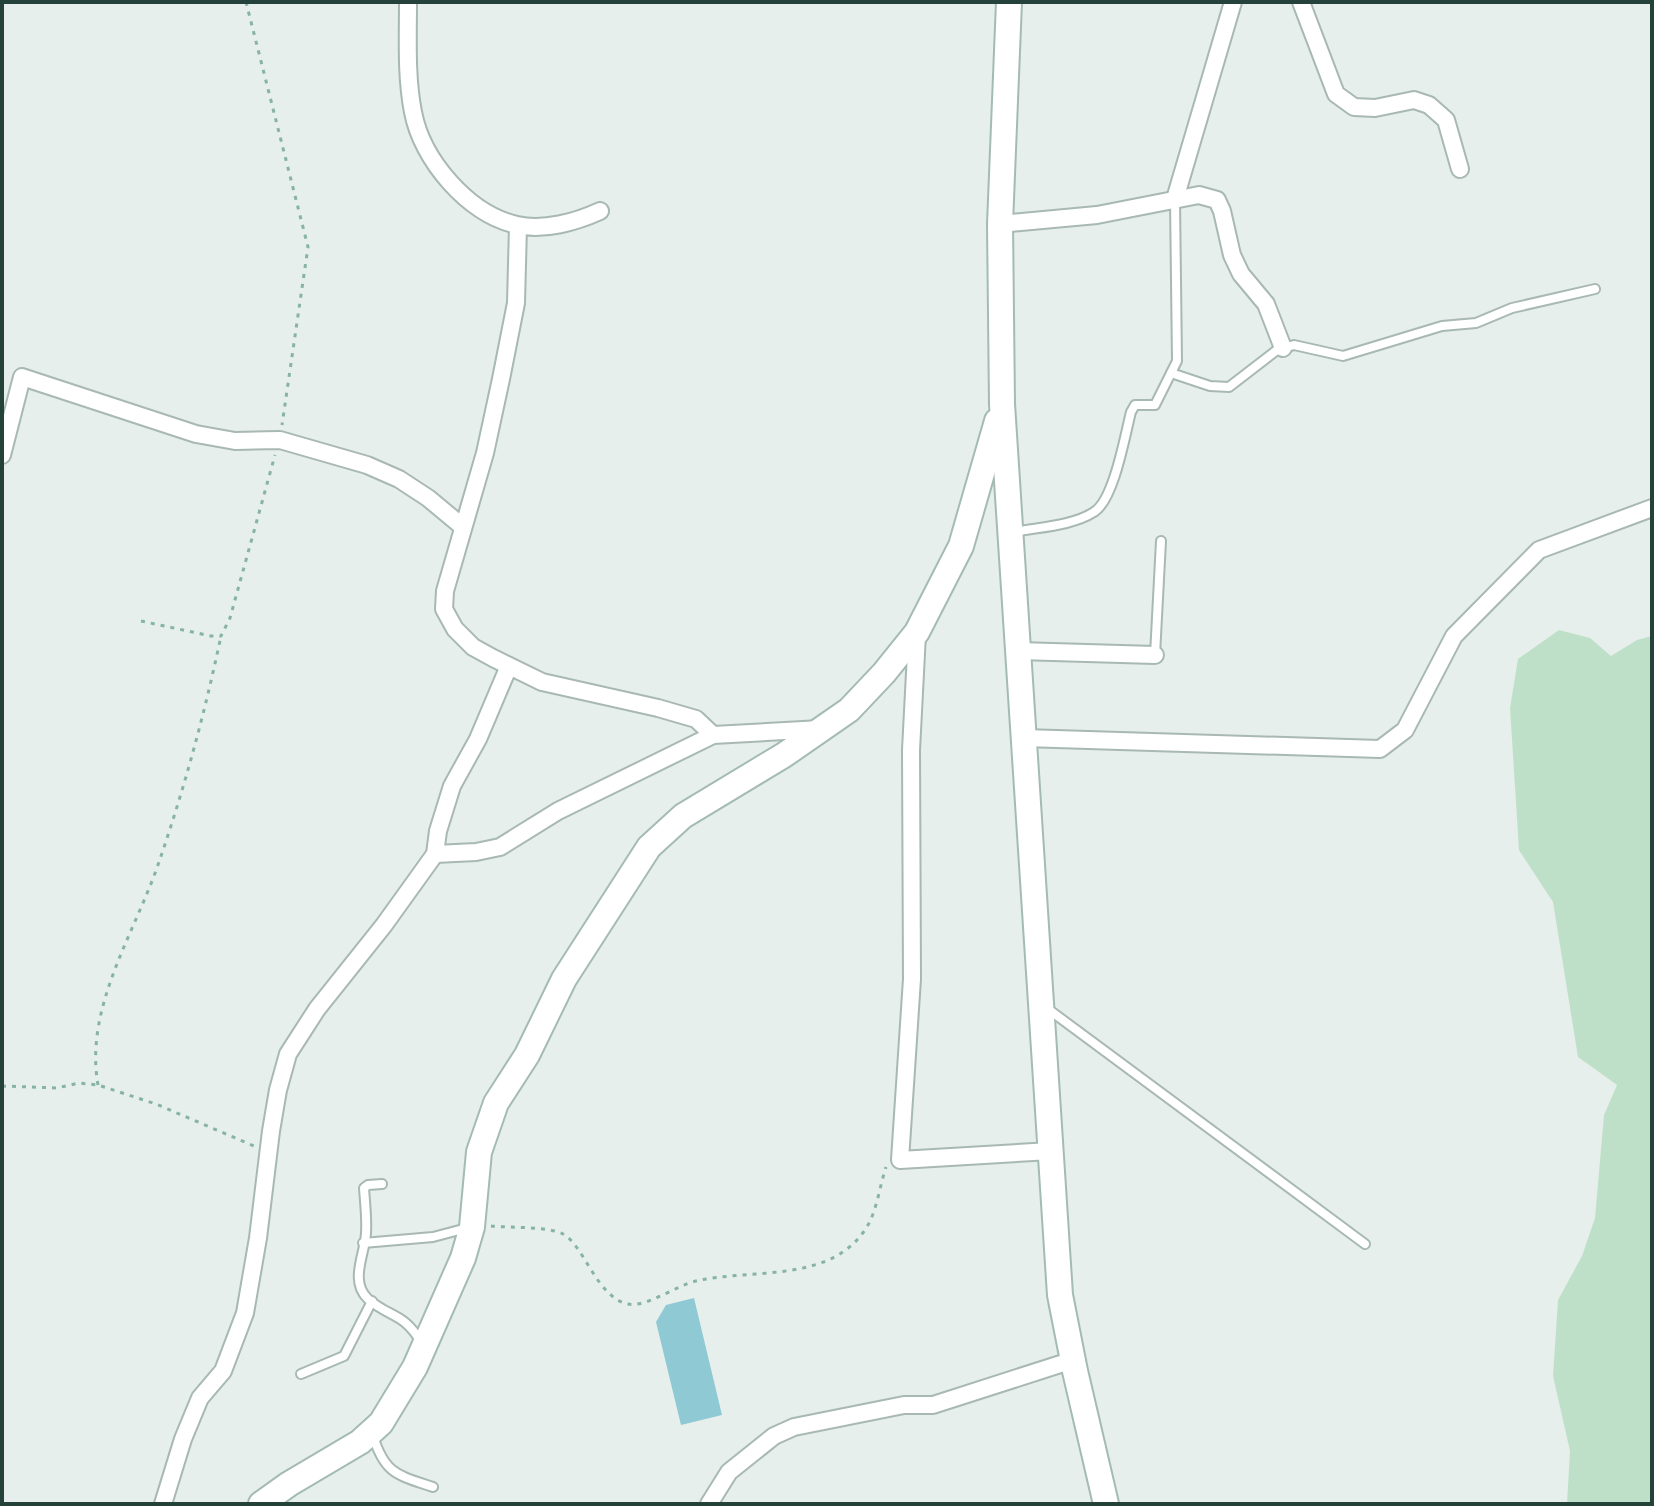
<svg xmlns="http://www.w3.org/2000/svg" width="1654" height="1506" font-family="Cabin,sans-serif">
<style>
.green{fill:#bfe0c8}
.water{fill:#8ec9d4}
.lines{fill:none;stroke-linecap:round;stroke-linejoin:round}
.lane-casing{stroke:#a8b8b2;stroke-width:12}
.street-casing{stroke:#a8b8b2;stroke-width:20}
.secondary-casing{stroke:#a4bbb3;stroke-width:28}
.path{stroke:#86b3a5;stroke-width:3;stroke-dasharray:4 6;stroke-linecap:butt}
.lane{stroke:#fff;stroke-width:8}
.street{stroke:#fff;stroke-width:16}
.secondary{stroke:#fff;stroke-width:24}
</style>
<rect width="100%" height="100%" fill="#e6efeb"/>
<polygon class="green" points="1559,630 1590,638 1611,656 1637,640 1652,636 1652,1504 1567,1504 1570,1451 1553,1376 1558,1300 1582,1256 1595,1218 1604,1115 1617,1085 1578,1057 1553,902 1519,850 1510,708 1518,659"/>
<polygon class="water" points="694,1298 722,1415 681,1425 656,1322 666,1305"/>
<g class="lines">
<defs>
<g id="lane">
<polyline points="1171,373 1210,386 1229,387 1277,350 1294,345 1343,356 1442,326 1476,323 1512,308 1595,289"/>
<path d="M1014 532C1039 527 1072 526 1094 512 1114 500 1125 435 1131 412L1135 405H1155L1177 361 1175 200"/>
<polyline points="1155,655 1161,541"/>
<polyline points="1048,1009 1365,1244"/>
<path d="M382 1184 368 1185 364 1188C365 1203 367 1218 366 1233 365 1254 349 1281 368 1299 390 1318 403 1312 421 1342"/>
<polyline points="363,1243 433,1237 467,1228"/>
<polyline points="301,1374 344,1356 372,1301"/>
<path d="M373 1436C385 1474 397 1475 433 1487"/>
</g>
<g id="street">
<path d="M408 2C408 38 406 77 413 112 422 160 468 214 517 225 544 231 576 222 600 211"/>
<polyline points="1301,2 1336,94 1354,107 1375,108 1414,100 1429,105 1446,120 1460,169"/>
<polyline points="1175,199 1233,2"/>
<polyline points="1000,224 1097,215 1199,195 1217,200 1222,211 1232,255 1241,274 1266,304 1283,348"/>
<polyline points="518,226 516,303 501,379 485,453 445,591 444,609 455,629 473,647 493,658 542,682 658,708 696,719 713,735"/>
<polyline points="2,455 22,377 196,434 235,441 280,440 367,465 399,479 428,498 463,527"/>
<polyline points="917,634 911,750 912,979 900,1160 1051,1151"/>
<polyline points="1018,651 1155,655"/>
<polyline points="1024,738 1380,749 1405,730 1454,636 1539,550 1652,508"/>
<polyline points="435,854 476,852 500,847 558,811 713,735 821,729"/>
<polyline points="163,1504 183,1439 200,1398 223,1371 245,1313 258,1238 271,1131 278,1090 288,1054 317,1009 384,925 435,854 438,831 452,786 478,739 509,666"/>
<polyline points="709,1504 729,1472 774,1436 794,1427 904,1405 933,1405 1073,1360"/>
</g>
<g id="secondary">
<polyline points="1009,2 1000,224 1002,404 1060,1295 1075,1371 1106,1504"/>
<polyline points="261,1504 289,1484 360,1442 381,1423 415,1367 463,1258 472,1227 479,1152 496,1103 527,1055 564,979 649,847 683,816 784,755 849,710 884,673 917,632 961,546 997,421"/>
</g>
</defs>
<use href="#lane" class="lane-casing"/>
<use href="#street" class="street-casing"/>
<use href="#secondary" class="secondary-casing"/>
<g class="path">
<polyline points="246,2 308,247 282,425"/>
<polyline points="141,621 211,636 221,636 230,618 275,455"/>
<path d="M98 1085C84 1006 136 932 160 859 185 786 205 712 221 636"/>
<polyline points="2,1086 57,1088 79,1083 98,1085 156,1104 254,1146"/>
<path d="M491 1226C510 1228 548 1226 563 1234 584 1245 597 1298 628 1304 646 1308 677 1285 696 1281 753 1268 834 1284 868 1225 877 1209 880 1185 886 1167"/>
</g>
<use href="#lane" class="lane"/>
<use href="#street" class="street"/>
<use href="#secondary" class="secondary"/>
</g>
<rect width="1654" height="1506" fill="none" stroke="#24423a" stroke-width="8"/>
</svg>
